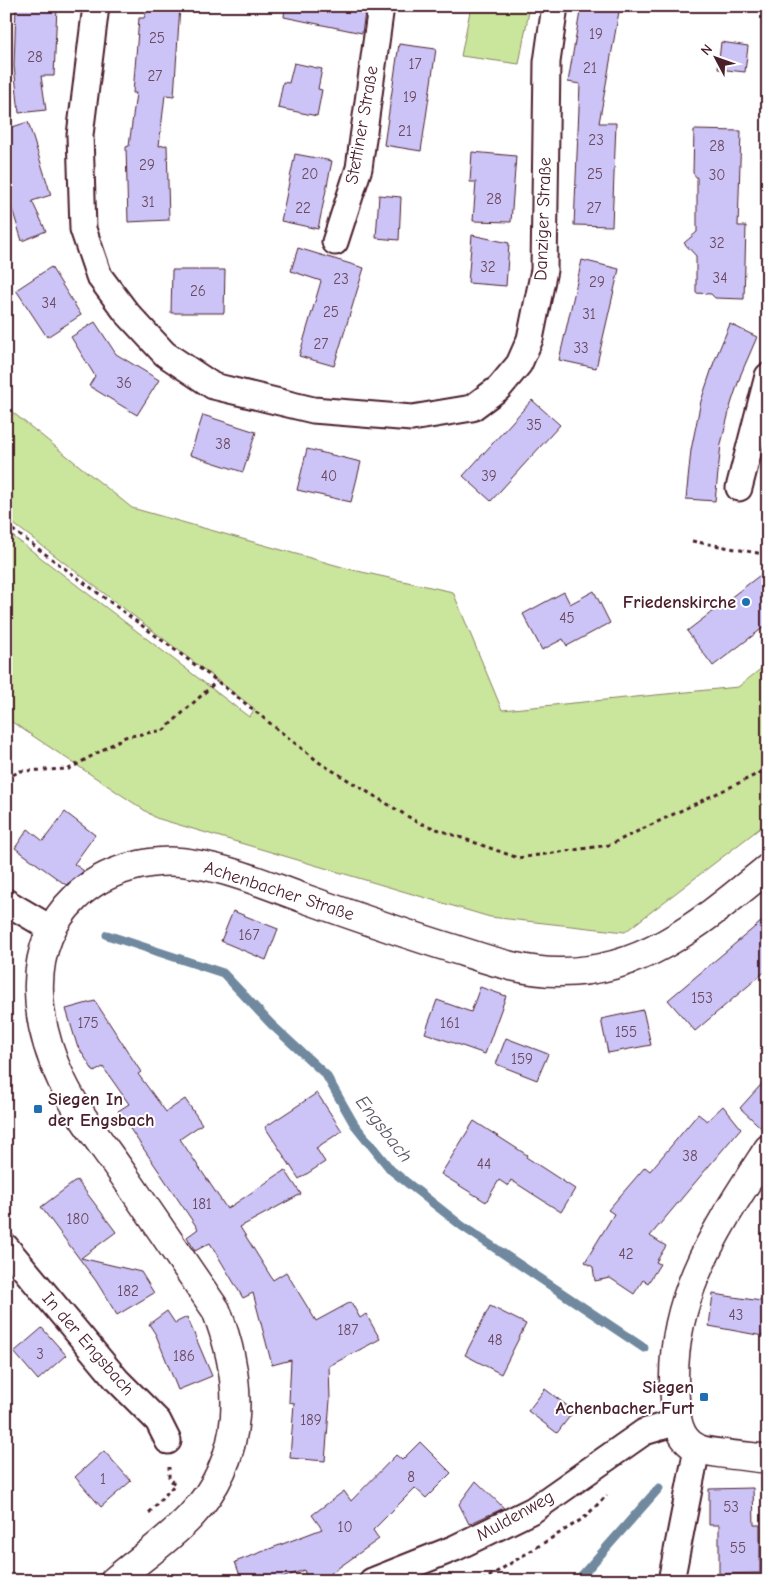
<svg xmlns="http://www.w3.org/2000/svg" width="774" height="1587" font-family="'Comic Neue',sans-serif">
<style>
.green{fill:#cae59c;stroke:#8a8264}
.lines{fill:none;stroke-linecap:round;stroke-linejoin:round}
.stream{stroke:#70899f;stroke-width:9}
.building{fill:#ccc4f7;stroke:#4a1f2b}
.minor-casing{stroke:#4a1f2b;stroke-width:29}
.tertiary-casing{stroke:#4a1f2b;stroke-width:31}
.secondary-casing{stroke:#4a1f2b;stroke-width:31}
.path{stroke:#4a1f2b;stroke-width:3;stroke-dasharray:4 4;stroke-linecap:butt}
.minor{stroke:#fff;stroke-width:25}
.tertiary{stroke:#fff;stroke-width:28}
.secondary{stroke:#fff;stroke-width:28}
.poi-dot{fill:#1f6fb2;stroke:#fff;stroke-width:2}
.labels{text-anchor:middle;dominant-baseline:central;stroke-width:4;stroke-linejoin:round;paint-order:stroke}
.number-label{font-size:15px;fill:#6a485e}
.street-label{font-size:18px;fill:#4a1f2b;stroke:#fff}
.poi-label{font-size:18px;font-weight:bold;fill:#4a1f2b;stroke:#fff;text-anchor:end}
.water-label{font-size:19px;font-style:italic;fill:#5d5465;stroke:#fff}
</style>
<rect width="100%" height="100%" fill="#fff"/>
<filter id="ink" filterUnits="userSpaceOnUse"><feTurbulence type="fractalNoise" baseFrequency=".02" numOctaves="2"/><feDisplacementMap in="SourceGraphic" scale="10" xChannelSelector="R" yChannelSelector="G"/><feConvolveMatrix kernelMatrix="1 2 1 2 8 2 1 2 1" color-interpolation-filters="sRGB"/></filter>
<g filter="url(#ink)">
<g class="green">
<polygon points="471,6 530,6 519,64 461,56"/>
<polygon points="6,407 132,508 353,570 453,592 502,710 738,687 768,663 768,822 625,932 490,917 156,818 6,718 6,531 249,717 255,709 6,518"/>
</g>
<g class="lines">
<g class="stream">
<polyline points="107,935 223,973 271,1024 326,1075 354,1124 391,1170 462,1226 644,1348"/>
<polyline points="577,1581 659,1488"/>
</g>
</g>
<g class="building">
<polygon points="16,6 57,6 54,76 41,76 46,110 19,113 14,66"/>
<polygon points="149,6 180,6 174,96 165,95 159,146 167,145 169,220 128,222 126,147 129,146 136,93 133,93 139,18 144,18"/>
<polygon points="285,6 366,6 362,33 284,17"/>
<polygon points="581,6 620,6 599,123 616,123 612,226 574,225 580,84 568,82"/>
<polygon points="721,42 748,46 745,72 718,69"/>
<polygon points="399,44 436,49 421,151 384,145"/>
<polygon points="294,63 322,69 318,89 322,90 317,116 278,108 283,82 289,83"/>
<polygon points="28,122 51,195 32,201 46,231 22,241 6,189 6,129"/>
<polygon points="694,130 741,131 738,226 746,226 744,299 715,298 711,294 696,293 696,256 684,243 697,232 697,178 693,173"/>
<polygon points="472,152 516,156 511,222 473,221 476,182 470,182"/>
<polygon points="295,154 332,161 318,229 281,221"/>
<polygon points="379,195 401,197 399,240 376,238"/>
<polygon points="472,235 509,243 506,286 468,283"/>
<polygon points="298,248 364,268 334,366 299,356 321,281 291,271"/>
<polygon points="582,260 619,269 596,368 559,360"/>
<polygon points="51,267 81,315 47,337 16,290"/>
<polygon points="172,270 225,270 224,313 171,313"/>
<polygon points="95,322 116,354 159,380 137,415 89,386 95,376 71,337"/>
<polygon points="730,324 757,337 741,374 731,404 721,444 715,501 686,499 691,450 701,401 714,362"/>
<polygon points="532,400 560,425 491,501 463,476"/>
<polygon points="203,415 256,432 243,472 190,455"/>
<polygon points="307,449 361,462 351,502 297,490"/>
<polygon points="768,569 768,624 713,666 687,631"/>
<polygon points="594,591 610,623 567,646 563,639 542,650 523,614 564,592 570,604"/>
<polygon points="65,812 95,835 74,864 84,871 66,885 15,848 28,829 43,841"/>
<polygon points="233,911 278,929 266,960 221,941"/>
<polygon points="768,916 768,969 695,1031 668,1000"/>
<polygon points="480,987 506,996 485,1054 425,1033 437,1000 471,1012"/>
<polygon points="95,1001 141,1072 138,1074 166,1112 185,1099 202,1124 180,1139 227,1209 285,1170 301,1194 240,1227 273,1280 286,1272 316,1321 351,1302 360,1318 366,1314 380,1339 329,1366 330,1400 325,1461 290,1458 294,1403 289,1402 291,1360 272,1365 253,1293 243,1298 210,1243 195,1251 187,1237 198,1229 118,1111 129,1104 103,1067 94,1072 77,1045 66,1009"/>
<polygon points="643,1010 651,1045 608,1053 601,1019"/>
<polygon points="506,1038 548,1054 537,1080 496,1064"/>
<polygon points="768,1077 768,1134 740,1108"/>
<polygon points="317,1093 342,1131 316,1148 325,1162 299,1179 265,1127"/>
<polygon points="723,1106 741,1128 650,1236 666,1246 656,1262 660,1264 648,1283 643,1280 634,1294 610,1278 595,1281 593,1267 585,1262 614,1214 608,1210 645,1167 650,1171 698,1114 707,1121"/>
<polygon points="474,1121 527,1155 526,1157 575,1189 561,1212 511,1180 508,1186 499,1180 486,1202 441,1174"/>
<polygon points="77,1180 116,1232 81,1258 141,1272 154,1293 117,1315 96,1281 41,1207"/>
<polygon points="713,1294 768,1302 763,1336 709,1326"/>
<polygon points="490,1306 526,1324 501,1374 465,1355"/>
<polygon points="167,1311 175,1323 187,1317 212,1376 178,1390 156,1335 149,1324"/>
<polygon points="42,1328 66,1355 38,1380 14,1352"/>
<polygon points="545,1389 574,1411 557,1433 528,1411"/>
<polygon points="420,1442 451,1473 426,1498 415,1488 373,1530 379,1539 320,1581 308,1581 304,1570 274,1581 242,1581 235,1562 322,1529 312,1515 344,1491 351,1501 396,1455 402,1460"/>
<polygon points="104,1451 131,1481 101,1507 75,1477"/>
<polygon points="476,1481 504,1508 469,1524 459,1504"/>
<polygon points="753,1488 754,1525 760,1525 760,1573 719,1574 719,1525 709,1525 709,1489"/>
</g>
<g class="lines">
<defs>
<g id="minor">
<polyline points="96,6 80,135 83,229 99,276 126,312 165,354 213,386 313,410 412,418 472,408 499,388 519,364 530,339 544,270 547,62 555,6"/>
<polyline points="335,242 359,168 381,6"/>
<polyline points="739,488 768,376"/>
<polyline points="6,902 50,928"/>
<polyline points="6,1247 117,1380 158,1421 168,1441"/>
<polyline points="372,1581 455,1548 533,1510 644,1432 677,1422"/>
<polyline points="671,1581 697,1449"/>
</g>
<path id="tertiary" d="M768 1149C717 1228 666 1301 675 1399 676 1417 678 1439 697 1448 705 1453 755 1457 768 1459"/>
<path id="secondary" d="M114 1581C139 1560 168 1540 190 1517 247 1457 244 1381 216 1310 187 1268 158 1225 129 1183 107 1150 79 1117 62 1081 34 1022 24 947 75 898 104 869 154 856 195 864 233 870 270 886 306 899 354 916 402 933 451 948 486 959 521 972 559 972 645 973 704 920 768 868"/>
</defs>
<use href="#minor" class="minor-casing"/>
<use href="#tertiary" class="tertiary-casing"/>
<use href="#secondary" class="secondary-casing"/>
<g class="path">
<polyline points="6,525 217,681 320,763 417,822 518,858 609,845 768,769"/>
<polyline points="692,541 768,555"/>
<polyline points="6,779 20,771 69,769 125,737 164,730 217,681"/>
<polyline points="149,1513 175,1484 169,1479 169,1467"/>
<polyline points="482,1581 584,1518 607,1495"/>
</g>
<use href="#minor" class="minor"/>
<use href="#tertiary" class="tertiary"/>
<use href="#secondary" class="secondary"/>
</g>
</g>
<g class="poi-dot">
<circle cx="746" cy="602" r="5"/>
<rect x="33" y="1104" width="10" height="10" rx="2.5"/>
<rect x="699" y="1392" width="10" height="10" rx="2.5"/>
</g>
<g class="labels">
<g class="number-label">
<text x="596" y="34">19</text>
<text x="157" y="38">25</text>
<text x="35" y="57">28</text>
<text x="415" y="64">17</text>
<text x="590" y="68">21</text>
<text x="155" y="76">27</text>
<text x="410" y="97">19</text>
<text x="405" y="131">21</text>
<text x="596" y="140">23</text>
<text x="717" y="146">28</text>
<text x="147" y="165">29</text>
<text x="310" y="174">20</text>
<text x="595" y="174">25</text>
<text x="717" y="175">30</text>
<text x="494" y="199">28</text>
<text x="148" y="202">31</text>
<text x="303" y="208">22</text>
<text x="594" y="208">27</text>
<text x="717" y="243">32</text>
<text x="488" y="267">32</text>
<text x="720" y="278">34</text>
<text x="341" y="279">23</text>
<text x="597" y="282">29</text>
<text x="198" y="291">26</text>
<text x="49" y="303">34</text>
<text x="331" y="312">25</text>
<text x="589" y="314">31</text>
<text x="321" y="344">27</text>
<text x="581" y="348">33</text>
<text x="124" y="383">36</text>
<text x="534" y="425">35</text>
<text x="223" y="444">38</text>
<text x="329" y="476">40</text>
<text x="489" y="476">39</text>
<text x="567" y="618">45</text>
<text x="249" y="935">167</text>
<text x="702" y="998">153</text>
<text x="88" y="1023">175</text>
<text x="450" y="1023">161</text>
<text x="626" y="1032">155</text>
<text x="522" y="1059">159</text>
<text x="690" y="1156">38</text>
<text x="484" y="1164">44</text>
<text x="202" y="1204">181</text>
<text x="78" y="1219">180</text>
<text x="626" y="1254">42</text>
<text x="128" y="1291">182</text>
<text x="736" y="1315">43</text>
<text x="348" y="1330">187</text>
<text x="495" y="1340">48</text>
<text x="40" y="1354">3</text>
<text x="184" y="1356">186</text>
<text x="311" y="1420">189</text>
<text x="411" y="1477">8</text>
<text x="103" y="1479">1</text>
<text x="731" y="1507">53</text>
<text x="345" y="1527">10</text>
<text x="738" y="1548">55</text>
</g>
<g class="street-label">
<text transform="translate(362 125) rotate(-80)">Stettiner Straße</text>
<text transform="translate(543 219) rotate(-88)">Danziger Straße</text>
<text transform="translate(279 891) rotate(18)">Achenbacher Straße</text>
<text transform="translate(88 1344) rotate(49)">In der Engsbach</text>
<text transform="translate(515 1516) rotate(-29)">Muldenweg</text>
</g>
<g class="poi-label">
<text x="736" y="602">Friedenskirche</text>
<text x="48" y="1099" text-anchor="start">Siegen In<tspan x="48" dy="21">der Engsbach</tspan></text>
<text x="694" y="1387">Siegen<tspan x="694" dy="21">Achenbacher Furt</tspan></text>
</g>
<g class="water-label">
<text transform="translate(384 1129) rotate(52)">Engsbach</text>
</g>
</g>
<rect width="774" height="1587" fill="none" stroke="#fff" stroke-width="25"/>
<rect x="12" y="12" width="749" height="1562" fill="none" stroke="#4a1f2b" stroke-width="2" filter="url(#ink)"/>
<g transform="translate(716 58) rotate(311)" stroke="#ffffff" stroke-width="4" paint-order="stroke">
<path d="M0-4L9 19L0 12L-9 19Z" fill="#4a1f2b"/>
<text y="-8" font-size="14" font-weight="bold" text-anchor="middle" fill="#4a1f2b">N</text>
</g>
</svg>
